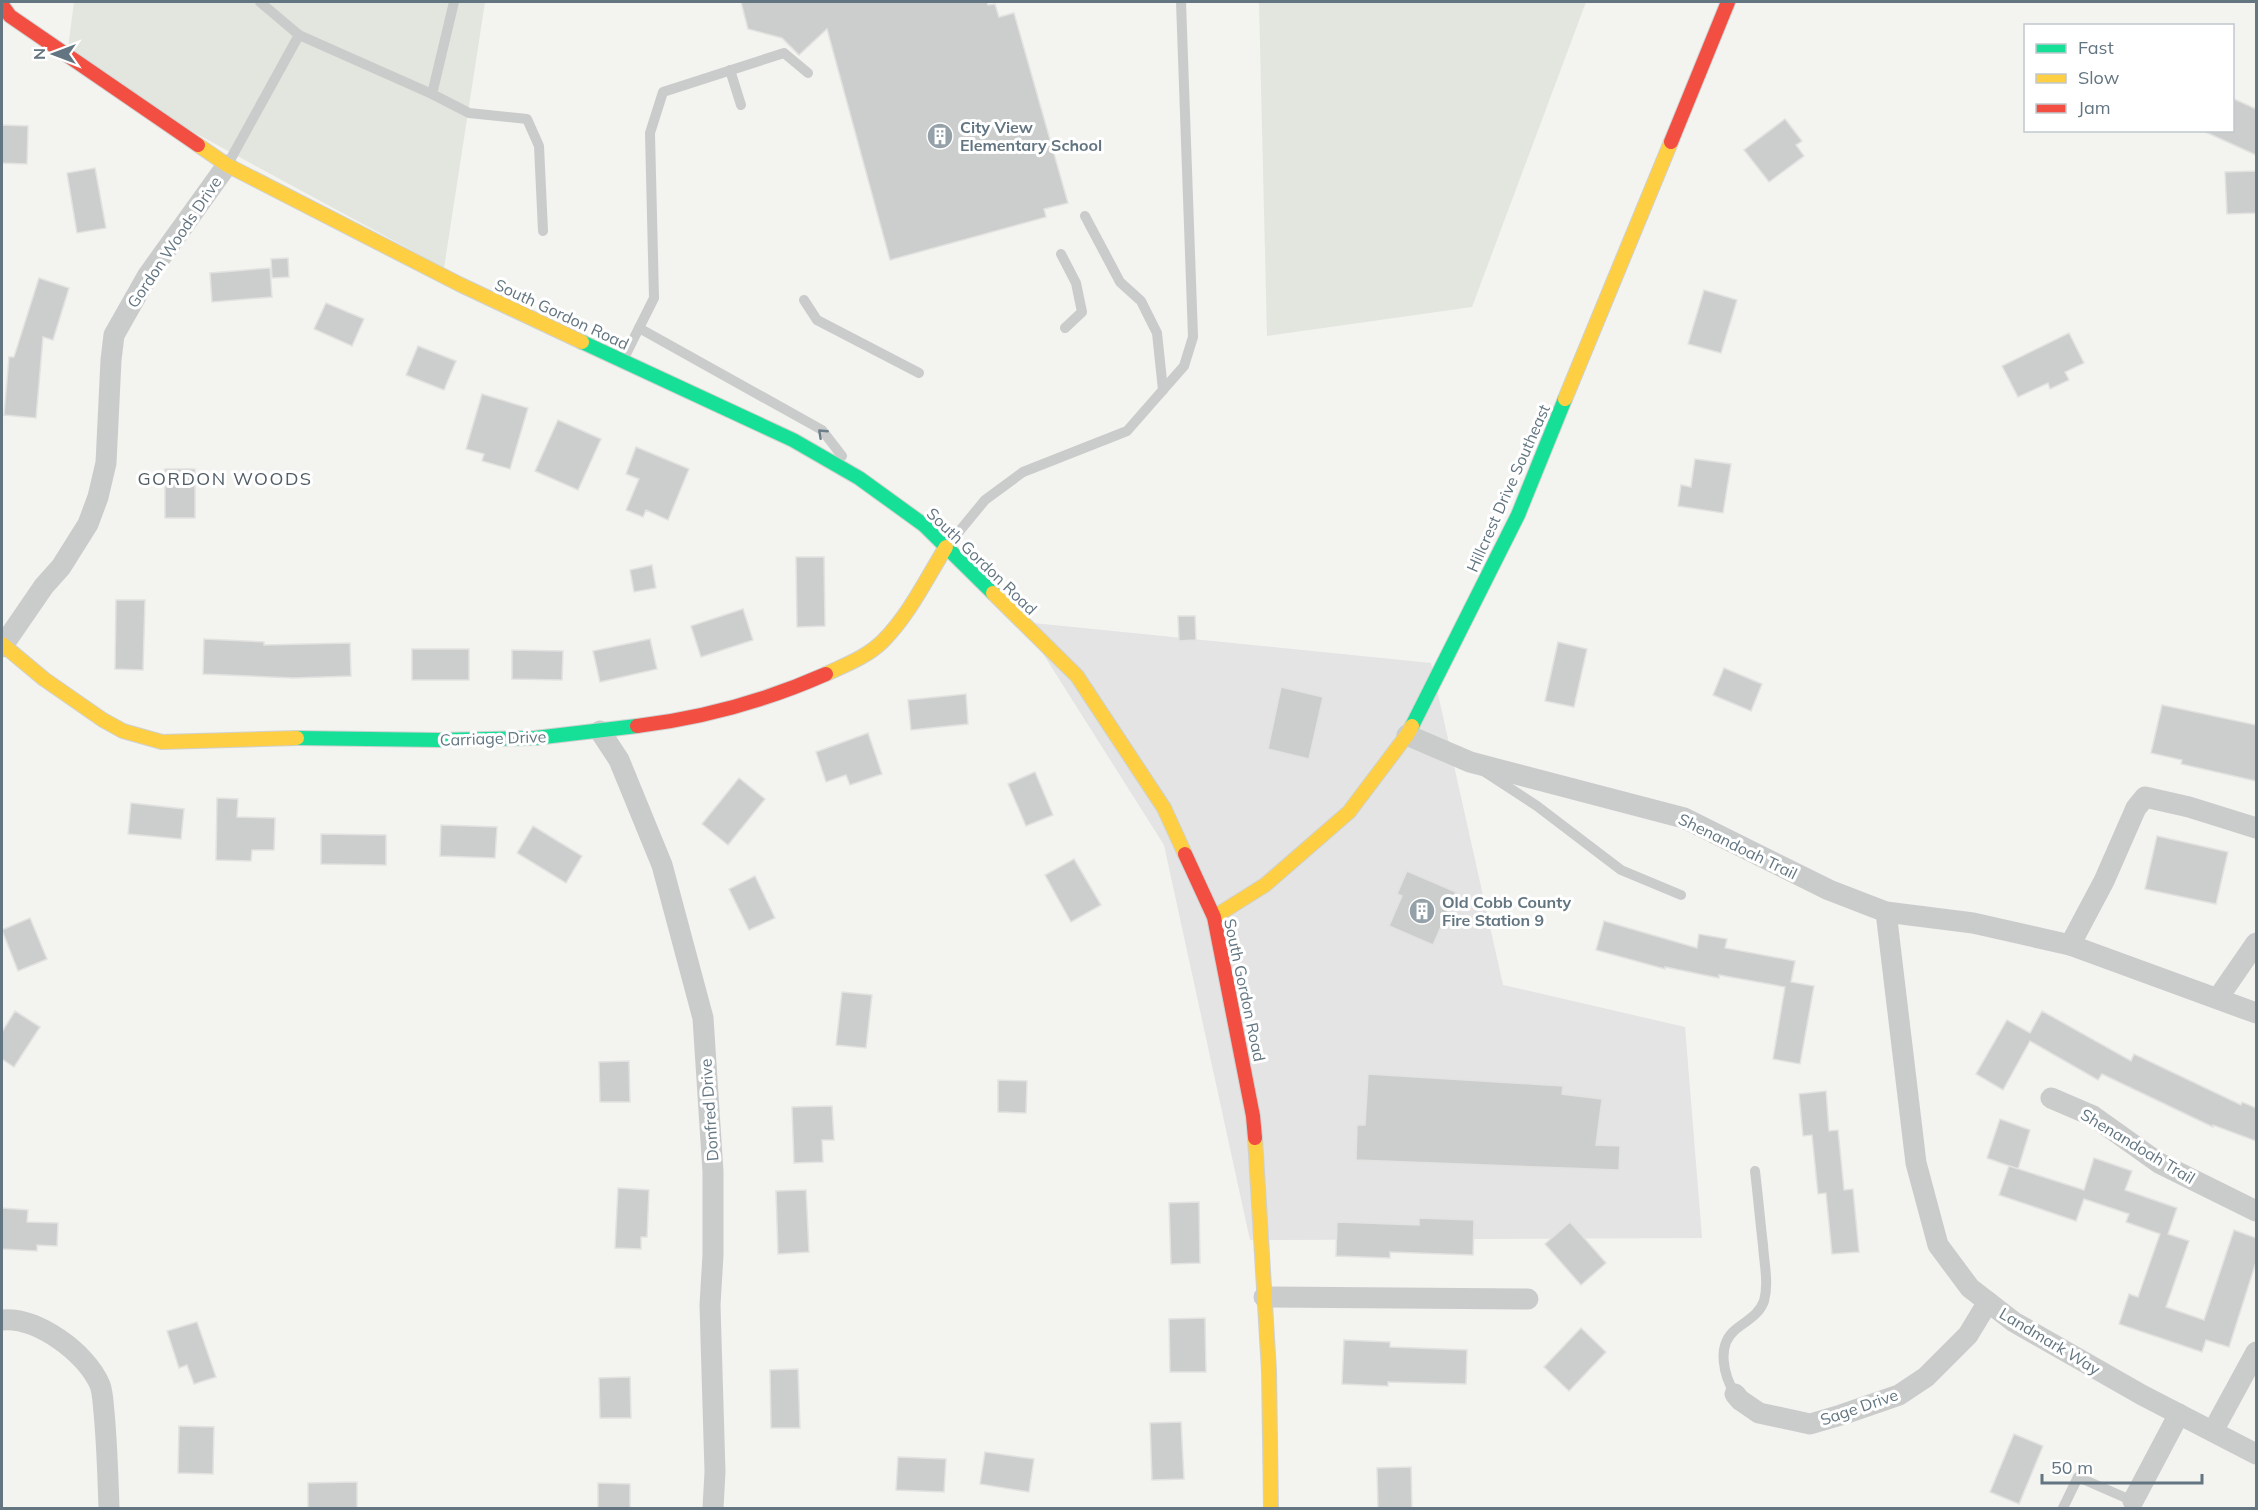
<svg xmlns="http://www.w3.org/2000/svg" width="2258" height="1510" font-family="Mulish,sans-serif">
<style>
.built{fill:#e3e4e3}
.green{fill:#e2e6de}
.building{fill:#cccece;stroke:#e2e2e0;stroke-width:1.5}
.lines{fill:none;stroke-linecap:round;stroke-linejoin:round}
.fast-casing{stroke:#cfd1d0;stroke-width:16}
.slow-casing{stroke:#cfd1d0;stroke-width:16}
.jam-casing{stroke:#cfd1d0;stroke-width:16}
.lane{stroke:#cacccc;stroke-width:10}
.street{stroke:#cacccc;stroke-width:21}
.fast{stroke:#16e098;stroke-width:14}
.slow{stroke:#ffcf43;stroke-width:14}
.jam{stroke:#f24e42;stroke-width:14}
.oneway{stroke:#6c7e88}
.labels{text-anchor:middle;dominant-baseline:central;stroke-width:6;stroke-linejoin:round;paint-order:stroke}
.poi-label{font-size:16px;font-weight:bold;fill:#627581;stroke:#fff;text-anchor:start}
.street-label{font-size:16px;fill:#627581;stroke:#fff}
.neighbourhood-label{font-size:18px;letter-spacing:1.5px;fill:#505d66;stroke:#fff}
</style>
<rect width="100%" height="100%" fill="#f3f3f0"/>
<polygon class="built" points="1023,622 1431,663 1503,985 1685,1027 1702,1238 1250,1240 1164,845"/>
<g class="green">
<polygon points="74,2 485,2 444,268 66,63"/>
<polygon points="1259,2 1586,2 1472,307 1267,336"/>
</g>
<g class="building">
<polygon points="741,2 987,2 988,5 995,4 999,17 1014,13 1068,203 1044,209 1046,217 890,260 827,29 799,55 782,38 748,29"/>
<polygon points="2232,98 2256,109 2256,155 2201,130 2232,130"/>
<polygon points="1785,119 1802,141 1796,145 1804,156 1769,182 1744,150"/>
<polygon points="2,125 28,126 27,164 2,163"/>
<polygon points="95,168 106,228 77,233 67,173"/>
<polygon points="2256,171 2256,213 2227,214 2225,172"/>
<polygon points="288,258 289,277 272,278 271,259"/>
<polygon points="270,268 272,297 212,302 210,273"/>
<polygon points="39,278 69,288 53,340 43,337 36,418 4,415 9,357 14,357"/>
<polygon points="1704,290 1737,300 1721,353 1688,344"/>
<polygon points="326,303 364,319 352,346 314,329"/>
<polygon points="2069,333 2084,363 2065,372 2069,380 2050,389 2048,383 2018,397 2002,366"/>
<polygon points="418,346 456,361 444,390 406,375"/>
<polygon points="482,394 528,408 510,469 482,461 484,454 466,449"/>
<polygon points="558,420 601,439 578,490 535,471"/>
<polygon points="636,447 689,469 668,520 646,510 643,517 626,510 639,479 626,474"/>
<polygon points="1695,459 1731,464 1723,513 1678,506 1681,485 1691,487"/>
<rect x="165" y="469" width="30" height="49"/>
<polygon points="796,557 824,557 825,626 797,627"/>
<polygon points="652,565 656,588 634,592 630,570"/>
<polygon points="116,600 145,600 143,670 115,669"/>
<polygon points="743,609 753,640 701,657 691,626"/>
<polygon points="1178,616 1195,616 1196,640 1179,641"/>
<polygon points="204,639 264,642 264,645 350,643 351,676 293,678 203,674"/>
<polygon points="650,639 657,669 600,682 593,651"/>
<polygon points="1558,642 1587,649 1574,707 1545,701"/>
<rect x="412" y="649" width="57" height="31"/>
<polygon points="512,650 563,651 562,680 512,679"/>
<polygon points="1724,668 1762,684 1751,711 1713,695"/>
<polygon points="1281,687 1323,697 1309,759 1268,749"/>
<polygon points="966,694 968,724 911,730 908,700"/>
<polygon points="2162,705 2256,725 2256,781 2181,764 2182,760 2151,753"/>
<polygon points="868,733 882,774 850,785 846,775 826,782 816,752"/>
<polygon points="1035,772 1053,815 1026,826 1008,784"/>
<polygon points="739,778 765,799 728,845 702,824"/>
<polygon points="217,798 238,799 237,817 275,818 274,850 252,850 251,861 216,860"/>
<polygon points="131,803 184,809 181,839 128,834"/>
<polygon points="441,825 497,827 495,858 440,856"/>
<polygon points="533,826 582,856 566,883 517,853"/>
<polygon points="321,834 386,835 386,865 321,864"/>
<polygon points="2157,836 2228,852 2216,904 2145,889"/>
<polygon points="1074,859 1101,905 1071,922 1045,875"/>
<polygon points="1407,871 1456,892 1433,945 1389,926 1402,896 1397,894"/>
<polygon points="755,876 775,918 749,930 729,889"/>
<polygon points="30,918 47,959 18,971 2,930"/>
<polygon points="1604,921 1697,948 1699,934 1727,939 1725,948 1795,961 1791,982 1814,986 1800,1064 1773,1059 1785,987 1719,975 1719,978 1665,967 1665,969 1596,950"/>
<polygon points="842,992 872,995 866,1048 836,1045"/>
<polygon points="15,1011 40,1027 14,1067 2,1059 2,1032"/>
<polygon points="2042,1011 2131,1061 2134,1054 2241,1105 2242,1102 2256,1108 2256,1141 2213,1125 2213,1127 2102,1074 2098,1080 2030,1041 2003,1090 1976,1074 2007,1020 2030,1033"/>
<polygon points="629,1061 630,1102 600,1102 599,1062"/>
<polygon points="1368,1074 1563,1086 1562,1094 1602,1099 1596,1145 1620,1146 1619,1170 1356,1160 1357,1125 1365,1125"/>
<polygon points="998,1080 1027,1081 1026,1113 998,1112"/>
<polygon points="1826,1091 1829,1131 1838,1130 1844,1190 1853,1189 1859,1252 1832,1254 1826,1193 1818,1194 1812,1135 1803,1136 1799,1094"/>
<polygon points="832,1106 834,1140 822,1140 823,1162 794,1163 792,1107"/>
<polygon points="2000,1119 2030,1130 2018,1169 1987,1158"/>
<polygon points="2094,1158 2132,1171 2125,1190 2177,1208 2168,1234 2189,1241 2166,1307 2204,1320 2234,1230 2256,1238 2256,1262 2229,1347 2206,1340 2202,1352 2119,1324 2129,1294 2138,1297 2160,1234 2126,1222 2129,1214 2084,1199 2076,1221 1999,1195 2009,1166 2084,1190"/>
<polygon points="618,1188 649,1190 647,1237 641,1237 641,1249 615,1248"/>
<polygon points="806,1190 809,1252 778,1254 776,1191"/>
<polygon points="1199,1202 1200,1263 1171,1264 1169,1203"/>
<polygon points="2,1208 28,1210 27,1222 58,1223 57,1246 37,1245 37,1251 2,1249"/>
<polygon points="1419,1218 1474,1220 1473,1255 1390,1252 1390,1258 1336,1256 1337,1222 1419,1225"/>
<polygon points="1570,1222 1606,1263 1581,1285 1545,1244"/>
<polygon points="1205,1318 1206,1372 1170,1372 1169,1319"/>
<polygon points="197,1322 216,1377 194,1384 187,1365 179,1368 167,1331"/>
<polygon points="1581,1328 1606,1352 1569,1391 1544,1367"/>
<polygon points="1344,1340 1390,1342 1390,1347 1467,1350 1466,1384 1388,1382 1388,1386 1342,1384"/>
<polygon points="798,1369 800,1428 771,1428 770,1370"/>
<polygon points="630,1377 631,1418 600,1418 599,1378"/>
<polygon points="1181,1422 1184,1479 1152,1480 1150,1423"/>
<polygon points="179,1426 214,1427 213,1474 178,1473"/>
<polygon points="2014,1434 2043,1446 2019,1504 1990,1492"/>
<polygon points="985,1452 1034,1459 1029,1492 980,1484"/>
<polygon points="898,1457 946,1459 944,1492 896,1490"/>
<polygon points="1411,1467 1412,1509 1378,1509 1377,1468"/>
<polygon points="357,1482 357,1509 308,1509 308,1483"/>
<polygon points="598,1483 630,1484 630,1509 598,1509"/>
</g>
<g class="lines">
<defs>
<g id="fast">
<polyline points="582,342 793,440 859,478 924,525 993,593"/>
<polyline points="1412,726 1518,515 1565,399"/>
<polyline points="297,738 439,740 535,738 637,726"/>
</g>
<g id="slow">
<polyline points="198,145 227,165 459,284 582,342"/>
<polyline points="1565,399 1671,142"/>
<polyline points="993,593 1077,676 1164,808 1185,854"/>
<polyline points="2,644 44,679 103,720 123,731 162,742 297,738"/>
<path d="M826 674C845 665 867 657 883 641 909 615 927 578 946 547"/>
<polyline points="1214,917 1265,885 1349,812 1407,735 1412,726"/>
<polyline points="1255,1138 1269,1371 1271,1508"/>
</g>
<g id="jam">
<polyline points="2,5 10,16 198,145"/>
<polyline points="1671,142 1728,2"/>
<path d="M637 726C703 718 765 701 826 674"/>
<polyline points="1185,854 1214,917 1253,1116 1255,1138"/>
</g>
</defs>
<use href="#fast" class="fast-casing"/>
<use href="#slow" class="slow-casing"/>
<use href="#jam" class="jam-casing"/>
<g class="lane">
<polyline points="260,2 299,35 432,94 454,2"/>
<polyline points="730,70 741,105"/>
<polyline points="432,94 469,113 527,119 539,146 543,231"/>
<polyline points="229,162 299,35"/>
<polyline points="1085,216 1120,282 1141,301 1157,333 1163,390"/>
<polyline points="1061,254 1076,283 1082,312 1065,328"/>
<polyline points="804,300 817,320 919,373"/>
<polyline points="639,328 822,430 842,456"/>
<polyline points="623,360 654,298 650,133 663,92 784,53 808,73"/>
<polyline points="948,545 985,500 1023,472 1127,431 1184,366 1193,337 1181,2"/>
<polyline points="1485,772 1537,806 1621,870 1681,895"/>
<path d="M1735 1394C1724 1376 1716 1346 1735 1330 1746 1321 1759 1315 1764 1301 1769 1283 1764 1263 1763 1245 1760 1220 1758 1196 1755 1171"/>
<polyline points="2063,1508 2078,1477 2133,1501 2132,1503"/>
</g>
<g class="street">
<polyline points="2,647 44,586 61,567 88,524 98,497 106,463 111,360 114,335 148,275 227,165"/>
<polyline points="600,731 619,760 662,865 703,1018 713,1172 713,1255 710,1305 715,1472 713,1508"/>
<polyline points="1407,735 1470,762 1684,818 1829,890 1886,912 1973,923 2070,945 2256,1013"/>
<polyline points="1886,912 1916,1163 1938,1245 1970,1288 2014,1322 2142,1395 2256,1454"/>
<polyline points="2070,945 2104,881 2136,808 2145,797 2189,807 2256,828"/>
<polyline points="2218,998 2256,943"/>
<polyline points="2051,1098 2093,1116 2159,1163 2256,1211"/>
<polyline points="1264,1297 1528,1299"/>
<path d="M2 1320C37 1317 86 1352 100 1385 103 1393 103 1404 104 1412 107 1444 108 1476 109 1508"/>
<polyline points="1735,1394 1740,1400 1759,1413 1810,1424 1841,1415 1899,1395 1926,1377 1968,1335 1988,1302"/>
<polyline points="2213,1431 2256,1352"/>
<polyline points="2133,1501 2179,1414"/>
</g>
<use href="#fast" class="fast"/>
<use href="#slow" class="slow"/>
<use href="#jam" class="jam"/>
</g>
<defs><path id="oneway-chevron" d="M-2-3.5L2.5 0L-2 3.5" fill="none" stroke-width="1.6" stroke-linecap="round" stroke-linejoin="round" transform="scale(1.5)"/></defs>
<use class="oneway" href="#oneway-chevron" transform="translate(822 433) rotate(-137)"/>
<defs>
<symbol id="building-disc" viewBox="-11 -11 22 22"><circle r="9.5" fill="#95a1a8" stroke="#fff"/><path d="M-4-6H4V6H1V3H-1V6H-4ZM-2.5-4.3h1.7v1.8h-1.7ZM.8-4.3h1.7v1.8H.8ZM-2.5-1h1.7V.8h-1.7ZM.8-1h1.7V.8H.8Z" fill="#fff"/></symbol>
</defs>
<g fill-rule="evenodd">
<use href="#building-disc" x="925" y="121" width="30" height="30"/>
<use href="#building-disc" x="1407" y="896" width="30" height="30"/>
</g>
<g class="labels">
<g class="poi-label">
<text x="960" y="127">City View<tspan x="960" dy="18">Elementary School</tspan></text>
<text x="1442" y="902">Old Cobb County<tspan x="1442" dy="18">Fire Station 9</tspan></text>
</g>
<g class="street-label">
<text transform="translate(174 242) rotate(-56)">Gordon Woods Drive</text>
<text transform="translate(562 314) rotate(25)">South Gordon Road</text>
<text transform="translate(1508 488) rotate(-66)">Hillcrest Drive Southeast</text>
<text transform="translate(982 561) rotate(44)">South Gordon Road</text>
<text transform="translate(493 738) rotate(-2)">Carriage Drive</text>
<text transform="translate(1738 846) rotate(26)">Shenandoah Trail</text>
<text transform="translate(1245 990) rotate(78)">South Gordon Road</text>
<text transform="translate(709 1110) rotate(-94)">Donfred Drive</text>
<text transform="translate(2138 1146) rotate(31)">Shenandoah Trail</text>
<text transform="translate(2050 1341) rotate(31)">Landmark Way</text>
<text transform="translate(1859 1407) rotate(-19)">Sage Drive</text>
</g>
<g class="neighbourhood-label">
<text x="225" y="478">GORDON WOODS</text>
</g>
</g>
<rect width="2258" height="1510" fill="none" stroke="#627581" stroke-width="6"/>
<rect x="2024" y="24" width="210" height="108" fill="#ffffff" stroke="#c0c8cd" stroke-width="1.5"/>
<rect x="2036" y="44" width="30" height="9" fill="#16e098" stroke="#c0c8cd" stroke-width="1.5"/>
<text x="2078" y="54" font-size="18" fill="#627581">Fast</text>
<rect x="2036" y="74" width="30" height="9" fill="#ffcf43" stroke="#c0c8cd" stroke-width="1.5"/>
<text x="2078" y="84" font-size="18" fill="#627581">Slow</text>
<rect x="2036" y="104" width="30" height="9" fill="#f24e42" stroke="#c0c8cd" stroke-width="1.5"/>
<text x="2078" y="114" font-size="18" fill="#627581">Jam</text>
<g transform="translate(54 54) rotate(270)" stroke="#ffffff" stroke-width="4.5" paint-order="stroke">
<path d="M0-4.5L10 22L0 15L-10 22Z" fill="#627581"/>
<text y="-9" font-size="16" font-weight="bold" text-anchor="middle" fill="#627581">N</text>
</g>
<path d="M2042 1474v9h160v-9" fill="none" stroke="#627581" stroke-width="3"/>
<text x="2051" y="1474" font-size="18" fill="#627581" stroke="#ffffff" stroke-width="4.5" paint-order="stroke">50 m</text>
</svg>
